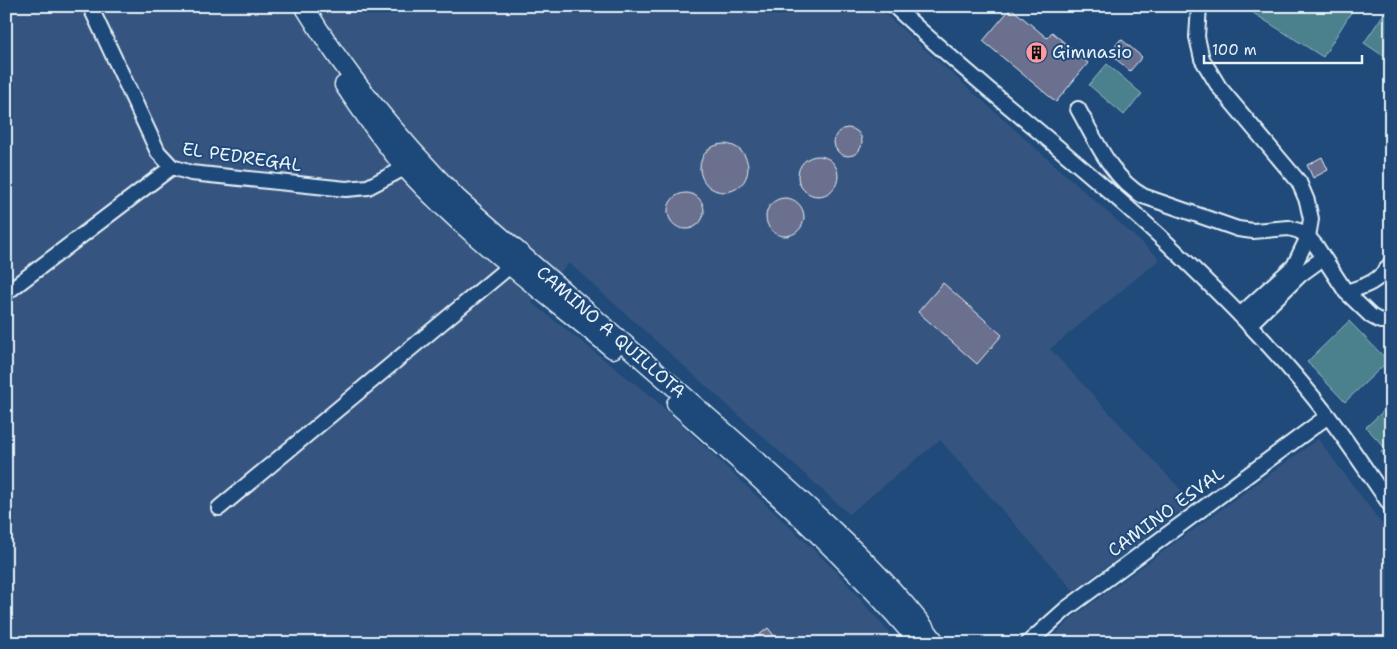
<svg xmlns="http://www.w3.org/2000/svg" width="1397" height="649" font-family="'Shantell Sans',sans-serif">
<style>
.built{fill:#365580}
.green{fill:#4b808d;stroke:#9ab8c2}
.building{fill:#6a708e;stroke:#e8f1f8}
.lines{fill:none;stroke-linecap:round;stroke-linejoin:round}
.minor-casing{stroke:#e8f1f8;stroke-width:18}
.major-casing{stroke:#e8f1f8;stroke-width:21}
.minor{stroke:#1f4a7a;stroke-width:14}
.major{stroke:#1f4a7a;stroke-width:18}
.labels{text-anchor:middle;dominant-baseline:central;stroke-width:4;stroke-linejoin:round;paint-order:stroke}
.poi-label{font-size:18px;fill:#e8f1f8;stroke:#1f4a7a;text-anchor:start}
.street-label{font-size:18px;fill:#e8f1f8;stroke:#1f4a7a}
</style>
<rect width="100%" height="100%" fill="#1f4a7a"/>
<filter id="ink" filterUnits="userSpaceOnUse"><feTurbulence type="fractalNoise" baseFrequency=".02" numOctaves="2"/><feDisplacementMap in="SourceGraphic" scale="10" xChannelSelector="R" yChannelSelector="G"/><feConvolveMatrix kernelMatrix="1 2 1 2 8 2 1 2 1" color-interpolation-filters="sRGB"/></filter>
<g filter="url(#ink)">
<g class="built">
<polygon points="6,6 876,6 1160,259 1050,349 1192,502 1074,591 940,440 849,514 569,263 531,302 653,398 836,571 898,643 6,643"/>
<polygon points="1318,439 1391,536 1391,643 1047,643 1073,617"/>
</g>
<g class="green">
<polygon points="1242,6 1355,6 1323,57"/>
<polygon points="1389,6 1391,6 1391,61 1364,43"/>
<polygon points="1107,64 1142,94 1124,115 1089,85"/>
<polygon points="1349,321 1388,361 1345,402 1307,362"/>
<polygon points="1391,404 1391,441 1384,447 1366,427"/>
<polygon points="1391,442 1391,462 1381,452"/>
</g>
<g class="building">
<polygon points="1011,8 1047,38 1052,32 1088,63 1056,102 983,41"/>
<polygon points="1121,39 1142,57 1130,71 1109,53"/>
<circle cx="848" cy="142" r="14"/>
<circle cx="724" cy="168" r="24"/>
<circle cx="818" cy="176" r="20"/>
<polygon points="1322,157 1328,170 1313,178 1307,165"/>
<circle cx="686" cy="211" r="18"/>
<circle cx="785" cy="217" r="19"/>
<polygon points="943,283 1002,335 977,364 918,312"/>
<polygon points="768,628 780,643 749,643"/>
</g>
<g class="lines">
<defs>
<g id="minor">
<polyline points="90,6 158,152 172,167 191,173 346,189 368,187 414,163"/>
<path d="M894 6C982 89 1080 161 1168 244 1224 298 1281 354 1328 416 1350 445 1370 476 1391 506"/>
<polyline points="1199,6 1197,37 1202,59 1219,87 1299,182 1307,201 1311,219 1308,237 1294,266 1240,315"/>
<path d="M1078 109C1095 139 1112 179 1143 196L1238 229 1253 231 1289 228 1299 231 1308 237 1316 246 1346 292 1371 316 1380 321 1391 320"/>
<path d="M1346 292C1366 286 1379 282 1391 263"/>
<polyline points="6,293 172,167"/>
<polyline points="1249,325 1301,274 1323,258"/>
<polyline points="219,508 511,265"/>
<polyline points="1028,643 1066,609 1328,416"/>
</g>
<g id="major">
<path d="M304 6C347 77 400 140 458 199 559 288 662 375 762 465 823 520 887 576 936 643"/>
<path d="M344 85C364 114 384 144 407 170 468 237 543 291 613 349"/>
<path d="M676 404C761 480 846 555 919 643"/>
</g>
</defs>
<use href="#minor" class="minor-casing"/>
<use href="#major" class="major-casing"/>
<use href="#minor" class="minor"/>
<use href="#major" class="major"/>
</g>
</g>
<defs>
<symbol id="building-disc" viewBox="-11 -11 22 22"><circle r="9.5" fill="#ff9aa2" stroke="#1f4a7a"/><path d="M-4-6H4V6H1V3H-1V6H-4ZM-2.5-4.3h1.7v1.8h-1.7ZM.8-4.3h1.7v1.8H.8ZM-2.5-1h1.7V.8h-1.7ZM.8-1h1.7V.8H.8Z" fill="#111"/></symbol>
</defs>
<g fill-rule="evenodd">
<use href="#building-disc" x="1024" y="40" width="25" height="25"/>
</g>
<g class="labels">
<g class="poi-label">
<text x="1052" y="52">Gimnasio</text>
</g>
<g class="street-label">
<text transform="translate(242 157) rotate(8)">EL PEDREGAL</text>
<text transform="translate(611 332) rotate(41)">CAMINO A QUILLOTA</text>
<text transform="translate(1166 512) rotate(-36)">CAMINO ESVAL</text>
</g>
</g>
<rect width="1397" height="649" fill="none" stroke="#1f4a7a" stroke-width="25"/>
<rect x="12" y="12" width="1372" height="624" fill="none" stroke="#e8f1f8" stroke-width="2" filter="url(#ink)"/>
<path d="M1204 55v8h158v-8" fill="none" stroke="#e8f1f8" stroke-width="2.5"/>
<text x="1212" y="55" font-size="15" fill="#e8f1f8" stroke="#1f4a7a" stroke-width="4" paint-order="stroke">100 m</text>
</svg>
